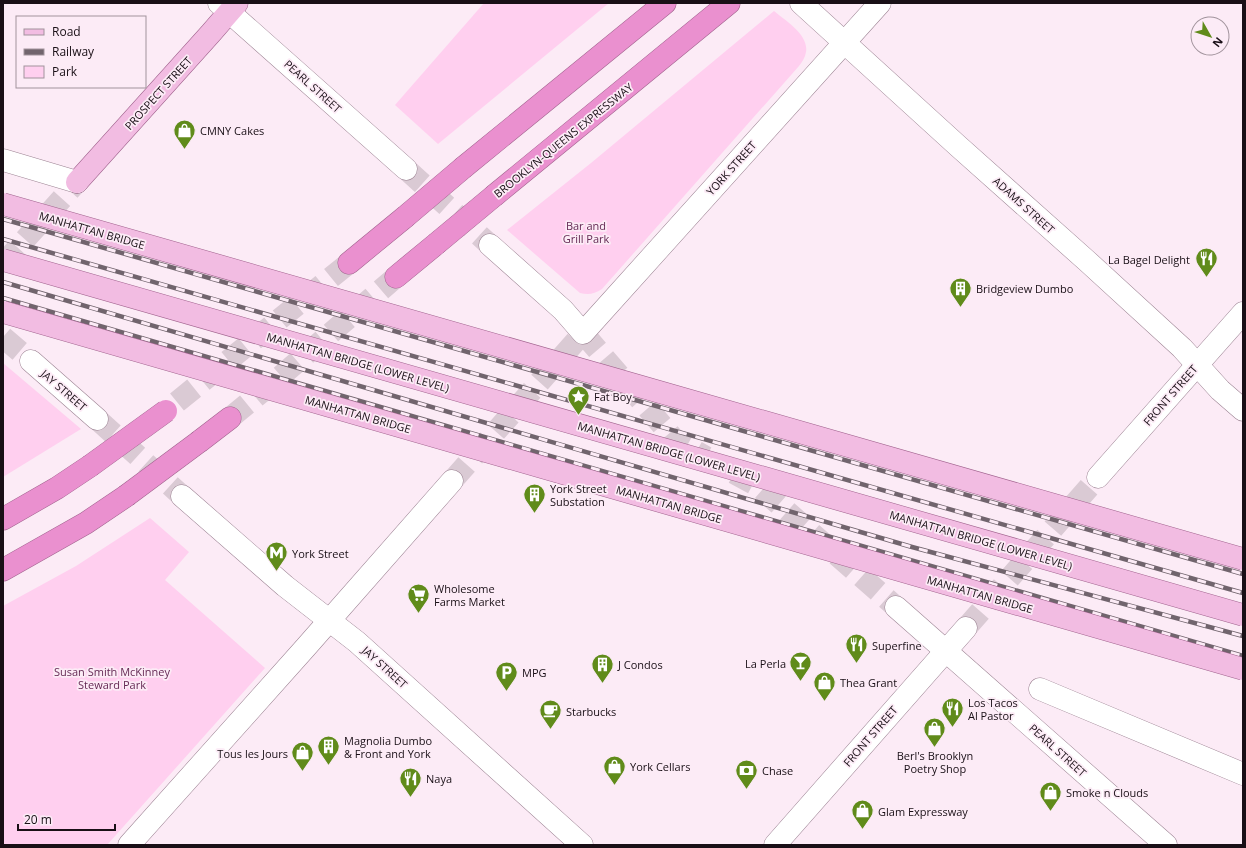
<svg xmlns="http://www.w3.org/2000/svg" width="1246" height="848" font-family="'Open Sans',sans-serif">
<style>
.green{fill:#ffcfef}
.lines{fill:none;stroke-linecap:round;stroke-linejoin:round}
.minor-tunnel{stroke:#dacad4;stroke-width:22;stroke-dasharray:22 11;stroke-linecap:butt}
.major-tunnel{stroke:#dacad4;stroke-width:22;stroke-dasharray:22 11;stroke-linecap:butt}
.highway-tunnel{stroke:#dacad4;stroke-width:22;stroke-dasharray:22 11;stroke-linecap:butt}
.minor-casing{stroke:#9c8393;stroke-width:23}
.major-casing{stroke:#a1638e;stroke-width:23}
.highway-casing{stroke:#a1638e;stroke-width:23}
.minor{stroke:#fff;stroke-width:22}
.major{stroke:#f2bce2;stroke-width:22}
.highway{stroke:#ea90cf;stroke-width:22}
.rail-casing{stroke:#71646d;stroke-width:4.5}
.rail{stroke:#fcebf6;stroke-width:3;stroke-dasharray:9;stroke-linecap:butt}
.major-bridge-casing{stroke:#a1638e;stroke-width:23;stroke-linecap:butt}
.highway-bridge-casing{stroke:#a1638e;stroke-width:23;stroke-linecap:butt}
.major-bridge{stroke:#f2bce2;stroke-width:22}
.highway-bridge{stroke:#ea90cf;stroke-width:22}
.labels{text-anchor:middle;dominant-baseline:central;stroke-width:3.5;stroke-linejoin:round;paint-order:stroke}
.street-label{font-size:11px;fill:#190f16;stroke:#fcebf6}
.poi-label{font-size:11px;fill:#190f16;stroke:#fcebf6;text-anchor:start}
.park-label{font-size:11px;fill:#652a55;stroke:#fcebf6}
</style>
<rect width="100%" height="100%" fill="#fcebf6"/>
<g class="green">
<polygon points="484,3 609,3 438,144 395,105"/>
<path d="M774 11C786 21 809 35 806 52 805 58 802 62 799 66L602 289C594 294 589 295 580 293L507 230 591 163Z"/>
<polygon points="3,363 81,429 3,477"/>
<polygon points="150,518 189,552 165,580 265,668 107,845 3,845 3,606 76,566"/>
</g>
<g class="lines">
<g class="minor-tunnel">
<polyline points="406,169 490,245"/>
<polyline points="3,337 31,361"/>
<polyline points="97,419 182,496"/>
<polyline points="734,473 758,486 896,607"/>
<polyline points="452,481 583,333 674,439 706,457"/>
<polyline points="966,628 1098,477"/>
</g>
<polyline class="major-tunnel" points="3,264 77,182"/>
<g class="highway-tunnel">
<polyline points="177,402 349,263"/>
<polyline points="230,418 274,382 396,277"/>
</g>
<defs>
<g id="minor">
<polyline points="219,3 406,169"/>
<polyline points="801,3 958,146 1087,261 1182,348 1220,390 1243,410"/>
<polyline points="3,160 77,182"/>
<polyline points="490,245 563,310 583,333 880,3"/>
<polyline points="31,361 97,419"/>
<polyline points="1098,477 1243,313"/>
<polyline points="182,496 285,586 357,642 582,845"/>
<polyline points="896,607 1166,845"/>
<polyline points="1040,689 1243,774"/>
<polyline points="129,845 306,647 452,481"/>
<polyline points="775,845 966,628"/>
</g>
<polyline id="major" points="77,182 211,33 237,3"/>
<g id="highway">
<polyline points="464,167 665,3"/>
<polyline points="495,195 729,3"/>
<polyline points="349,263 405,217"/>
<polyline points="396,277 436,244"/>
<polyline points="200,441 230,418"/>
<polyline points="3,519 57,488 90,466"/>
<polyline points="3,570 86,523 126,496"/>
</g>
</defs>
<use href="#minor" class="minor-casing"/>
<use href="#major" class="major-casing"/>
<use href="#highway" class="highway-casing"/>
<use href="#minor" class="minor"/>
<use href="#major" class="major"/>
<use href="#highway" class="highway"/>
<defs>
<g id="rail">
<polyline points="3,219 1243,574"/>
<polyline points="3,239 1243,593"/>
<polyline points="3,282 912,547 1243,636"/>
<polyline points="3,298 1243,656"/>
</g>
</defs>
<use href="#rail" class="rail-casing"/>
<use href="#rail" class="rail"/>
<defs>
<g id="major-bridge">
<polyline points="3,204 1243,559"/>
<polyline points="3,260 1243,615"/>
<polyline points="3,312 1243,669"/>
</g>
<g id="highway-bridge">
<polyline points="405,217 464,167"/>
<polyline points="436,244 495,195"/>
<polyline points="90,466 166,411"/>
<polyline points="126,496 200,441"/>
</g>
</defs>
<use href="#major-bridge" class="major-bridge-casing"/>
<use href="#highway-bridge" class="highway-bridge-casing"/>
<use href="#major-bridge" class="major-bridge"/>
<use href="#highway-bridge" class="highway-bridge"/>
</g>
<defs>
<symbol id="shop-pin" viewBox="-11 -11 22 30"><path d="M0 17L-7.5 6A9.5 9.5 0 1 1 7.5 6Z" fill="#608b1a" stroke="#fcebf6"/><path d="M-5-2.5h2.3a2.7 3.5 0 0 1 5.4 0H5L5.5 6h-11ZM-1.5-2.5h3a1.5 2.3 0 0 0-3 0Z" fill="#fff"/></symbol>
<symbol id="restaurant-pin" viewBox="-11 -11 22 30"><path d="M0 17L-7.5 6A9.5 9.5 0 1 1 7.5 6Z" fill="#608b1a" stroke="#fcebf6"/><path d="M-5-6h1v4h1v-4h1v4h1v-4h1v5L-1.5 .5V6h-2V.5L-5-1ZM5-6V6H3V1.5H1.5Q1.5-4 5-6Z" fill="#fff"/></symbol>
<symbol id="building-pin" viewBox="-11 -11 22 30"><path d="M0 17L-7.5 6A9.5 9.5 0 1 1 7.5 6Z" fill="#608b1a" stroke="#fcebf6"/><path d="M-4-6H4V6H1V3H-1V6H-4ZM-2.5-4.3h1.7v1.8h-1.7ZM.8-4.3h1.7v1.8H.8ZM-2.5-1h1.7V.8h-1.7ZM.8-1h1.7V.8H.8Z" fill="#fff"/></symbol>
<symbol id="sight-pin" viewBox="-11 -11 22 30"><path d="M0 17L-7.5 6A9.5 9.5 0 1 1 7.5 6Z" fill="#608b1a" stroke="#fcebf6"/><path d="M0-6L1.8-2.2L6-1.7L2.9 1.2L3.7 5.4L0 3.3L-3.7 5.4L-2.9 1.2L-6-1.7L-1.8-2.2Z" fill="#fff"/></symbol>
<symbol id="metro-pin" viewBox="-11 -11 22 30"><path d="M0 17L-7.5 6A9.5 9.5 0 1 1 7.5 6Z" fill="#608b1a" stroke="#fcebf6"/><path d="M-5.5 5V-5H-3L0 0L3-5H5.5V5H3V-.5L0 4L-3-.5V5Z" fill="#fff"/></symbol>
<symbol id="supermarket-pin" viewBox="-11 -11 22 30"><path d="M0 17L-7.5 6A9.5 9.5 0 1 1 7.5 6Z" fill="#608b1a" stroke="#fcebf6"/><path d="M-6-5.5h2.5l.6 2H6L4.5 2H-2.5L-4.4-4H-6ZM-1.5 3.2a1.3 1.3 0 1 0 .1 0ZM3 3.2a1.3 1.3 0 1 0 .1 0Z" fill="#fff"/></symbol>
<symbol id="bar-pin" viewBox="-11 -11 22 30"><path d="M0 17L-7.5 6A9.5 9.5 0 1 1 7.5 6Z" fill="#608b1a" stroke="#fcebf6"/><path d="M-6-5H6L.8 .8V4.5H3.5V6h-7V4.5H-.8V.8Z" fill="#fff"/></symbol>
<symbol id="parking-pin" viewBox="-11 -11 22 30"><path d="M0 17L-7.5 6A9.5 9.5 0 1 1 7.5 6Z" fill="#608b1a" stroke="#fcebf6"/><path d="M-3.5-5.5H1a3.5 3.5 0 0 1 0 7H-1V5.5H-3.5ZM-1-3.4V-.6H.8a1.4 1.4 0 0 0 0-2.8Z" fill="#fff"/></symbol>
<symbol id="cafe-pin" viewBox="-11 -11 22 30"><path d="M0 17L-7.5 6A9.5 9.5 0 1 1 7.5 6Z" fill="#608b1a" stroke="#fcebf6"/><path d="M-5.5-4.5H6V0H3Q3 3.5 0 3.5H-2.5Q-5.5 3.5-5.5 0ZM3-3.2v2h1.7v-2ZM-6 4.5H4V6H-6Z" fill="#fff"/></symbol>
<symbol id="bank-pin" viewBox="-11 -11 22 30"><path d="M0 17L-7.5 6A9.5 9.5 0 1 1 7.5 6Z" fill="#608b1a" stroke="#fcebf6"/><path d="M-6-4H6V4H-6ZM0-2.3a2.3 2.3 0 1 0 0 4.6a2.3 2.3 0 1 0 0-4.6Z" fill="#fff"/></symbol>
</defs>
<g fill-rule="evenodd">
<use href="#shop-pin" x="172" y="118" width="25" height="34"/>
<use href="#restaurant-pin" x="1194" y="246" width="25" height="34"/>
<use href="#building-pin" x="948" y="276" width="25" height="34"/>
<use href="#sight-pin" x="566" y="384" width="25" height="34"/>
<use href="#building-pin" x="522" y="482" width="25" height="34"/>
<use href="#metro-pin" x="264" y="540" width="25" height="34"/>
<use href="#supermarket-pin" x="406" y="582" width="25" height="34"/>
<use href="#restaurant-pin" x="844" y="632" width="25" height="34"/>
<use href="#bar-pin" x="788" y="650" width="25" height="34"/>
<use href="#building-pin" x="590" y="652" width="25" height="34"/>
<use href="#parking-pin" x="494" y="660" width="25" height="34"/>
<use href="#shop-pin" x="812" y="670" width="25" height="34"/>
<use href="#restaurant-pin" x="940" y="696" width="25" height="34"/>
<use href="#cafe-pin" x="538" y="698" width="25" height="34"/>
<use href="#shop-pin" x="922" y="716" width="25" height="34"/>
<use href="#building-pin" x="316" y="734" width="25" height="34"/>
<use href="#shop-pin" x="290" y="740" width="25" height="34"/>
<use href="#shop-pin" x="602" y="754" width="25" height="34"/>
<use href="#bank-pin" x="734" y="758" width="25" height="34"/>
<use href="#restaurant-pin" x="398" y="766" width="25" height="34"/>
<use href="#shop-pin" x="1038" y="780" width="25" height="34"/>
<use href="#shop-pin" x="850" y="798" width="25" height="34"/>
</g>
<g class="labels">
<g class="street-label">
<text transform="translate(313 86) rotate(42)">PEARL STREET</text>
<text transform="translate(158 93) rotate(-48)">PROSPECT STREET</text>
<text transform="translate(563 140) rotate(-39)">BROOKLYN-QUEENS EXPRESSWAY</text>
<text transform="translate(731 168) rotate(-48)">YORK STREET</text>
<text transform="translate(1024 205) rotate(42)">ADAMS STREET</text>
<text transform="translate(92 230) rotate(16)">MANHATTAN BRIDGE</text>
<text transform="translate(358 362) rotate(16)">MANHATTAN BRIDGE (LOWER LEVEL)</text>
<text transform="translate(64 390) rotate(41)">JAY STREET</text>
<text transform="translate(1170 395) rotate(-49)">FRONT STREET</text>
<text transform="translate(358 414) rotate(16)">MANHATTAN BRIDGE</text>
<text transform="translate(669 451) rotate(16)">MANHATTAN BRIDGE (LOWER LEVEL)</text>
<text transform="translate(669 504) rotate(16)">MANHATTAN BRIDGE</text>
<text transform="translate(981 540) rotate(16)">MANHATTAN BRIDGE (LOWER LEVEL)</text>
<text transform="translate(980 594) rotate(16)">MANHATTAN BRIDGE</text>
<text transform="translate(385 667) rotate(42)">JAY STREET</text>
<text transform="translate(870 736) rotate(-49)">FRONT STREET</text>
<text transform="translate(1058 750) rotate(42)">PEARL STREET</text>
</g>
<g class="poi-label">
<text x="200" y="130">CMNY Cakes</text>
<text x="1190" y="259" text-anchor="end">La Bagel Delight</text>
<text x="976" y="288">Bridgeview Dumbo</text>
<text x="594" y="396">Fat Boy</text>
<text x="550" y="488">York Street<tspan x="550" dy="13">Substation</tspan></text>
<text x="292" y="553">York Street</text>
<text x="434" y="588">Wholesome<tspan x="434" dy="13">Farms Market</tspan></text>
<text x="872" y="645">Superfine</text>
<text x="786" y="663" text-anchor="end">La Perla</text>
<text x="618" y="664">J Condos</text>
<text x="522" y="672">MPG</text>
<text x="840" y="682">Thea Grant</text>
<text x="968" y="702">Los Tacos<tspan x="968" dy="13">Al Pastor</tspan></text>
<text x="566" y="711">Starbucks</text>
<text x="344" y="740">Magnolia Dumbo<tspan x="344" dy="13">&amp; Front and York</tspan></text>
<text x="288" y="753" text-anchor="end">Tous les Jours</text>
<text x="935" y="755" text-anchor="middle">Berl's Brooklyn<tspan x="935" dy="13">Poetry Shop</tspan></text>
<text x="630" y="766">York Cellars</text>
<text x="762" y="770">Chase</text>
<text x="426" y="778">Naya</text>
<text x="1066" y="792">Smoke n Clouds</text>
<text x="878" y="811">Glam Expressway</text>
</g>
<g class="park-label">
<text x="586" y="225">Bar and<tspan x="586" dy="13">Grill Park</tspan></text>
<text x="112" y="671">Susan Smith McKinney<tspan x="112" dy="13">Steward Park</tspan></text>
</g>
</g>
<rect width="1246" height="848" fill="none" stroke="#190f16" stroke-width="8"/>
<rect x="16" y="16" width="130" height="72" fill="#fcebf6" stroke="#a1939c"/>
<rect x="24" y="29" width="20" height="6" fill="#f2bce2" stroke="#a1939c"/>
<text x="52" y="36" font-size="12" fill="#190f16">Road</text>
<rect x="24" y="49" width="20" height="6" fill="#71646d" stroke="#a1939c"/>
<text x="52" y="56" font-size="12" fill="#190f16">Railway</text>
<rect x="24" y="66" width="20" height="12" fill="#ffcfef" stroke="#a1939c"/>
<text x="52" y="76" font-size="12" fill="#190f16">Park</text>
<g transform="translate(1210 36) rotate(129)"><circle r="19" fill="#fcebf6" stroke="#a1939c"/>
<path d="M0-3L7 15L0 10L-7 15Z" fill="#608b1a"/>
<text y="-6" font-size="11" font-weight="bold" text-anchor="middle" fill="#190f16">N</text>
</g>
<path d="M18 824v6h97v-6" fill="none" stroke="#190f16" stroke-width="2"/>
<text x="24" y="824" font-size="12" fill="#190f16" stroke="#fcebf6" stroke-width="3" paint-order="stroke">20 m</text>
</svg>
